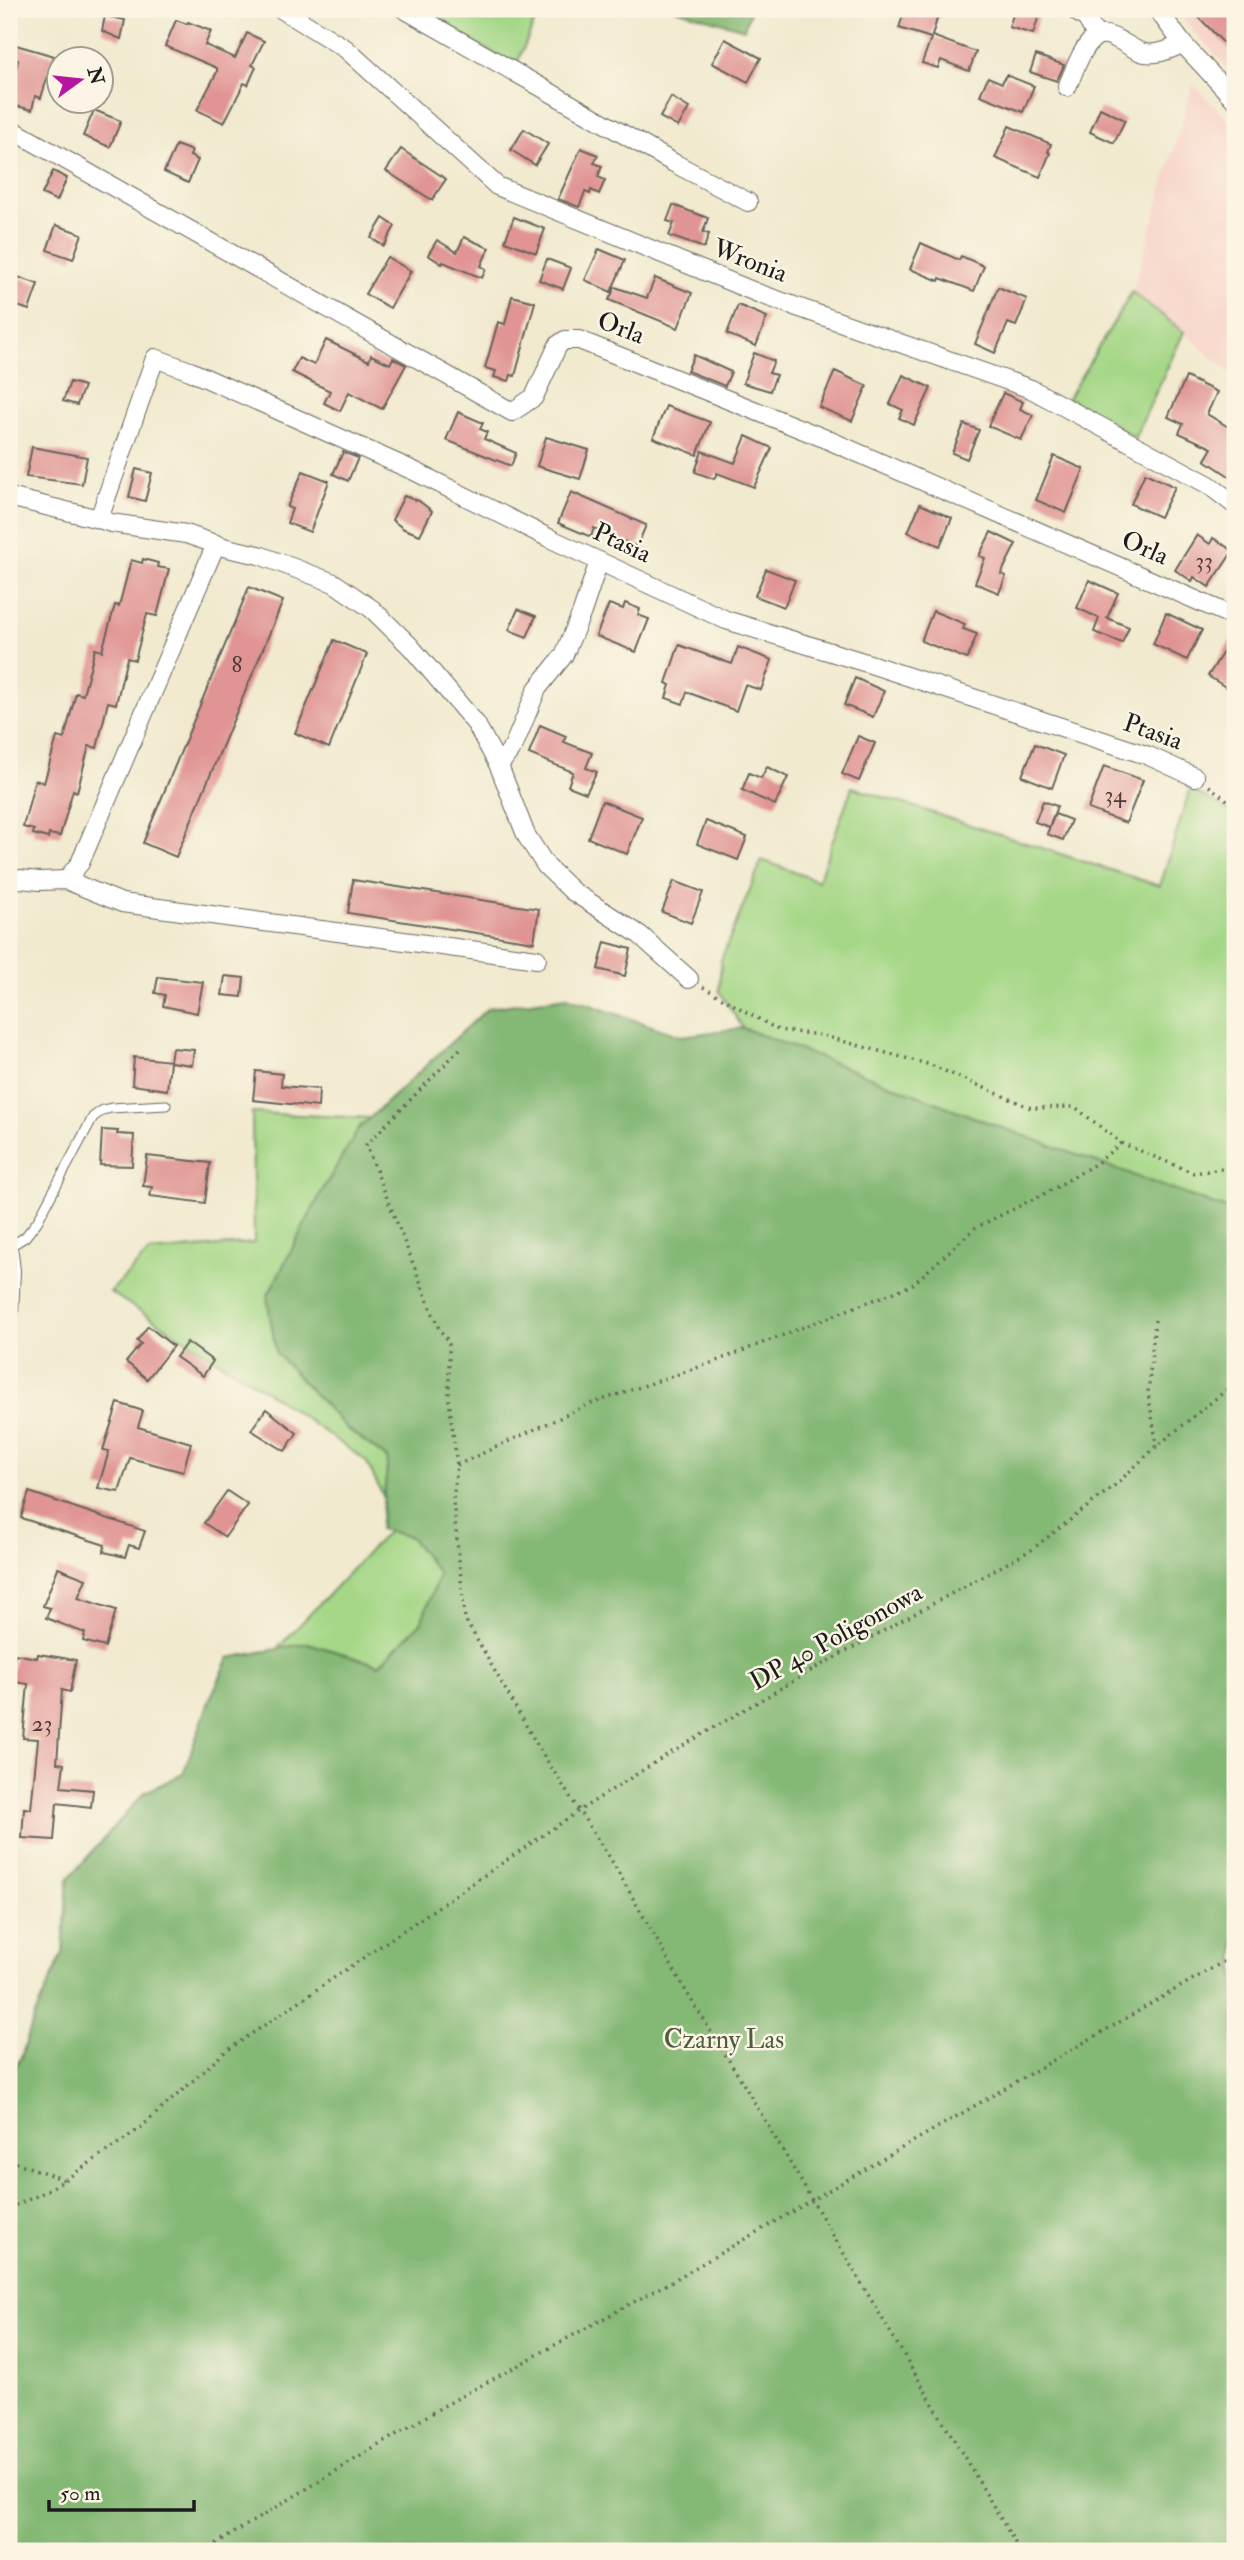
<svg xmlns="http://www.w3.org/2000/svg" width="1244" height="2560" font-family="'IM FELL Double Pica',serif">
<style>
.built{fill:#f7d1c7}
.green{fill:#a5d787;stroke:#607a52;stroke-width:2}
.forest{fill:#84b874;stroke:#506a48;stroke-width:2}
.building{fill:#e09493}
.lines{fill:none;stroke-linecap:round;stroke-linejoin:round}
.lane-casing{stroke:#67645b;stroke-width:11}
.street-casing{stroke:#67645b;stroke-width:20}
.path{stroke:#67645b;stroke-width:3.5;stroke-dasharray:2 5;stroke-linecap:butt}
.lane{stroke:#fff;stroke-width:9}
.street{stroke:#fff;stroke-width:18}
.labels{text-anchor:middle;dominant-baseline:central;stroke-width:5;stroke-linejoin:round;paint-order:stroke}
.number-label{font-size:23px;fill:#4d3a3a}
.street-label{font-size:26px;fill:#1c1c1c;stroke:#fcf5e5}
.park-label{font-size:26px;fill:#4c5d41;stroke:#fcf5e5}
</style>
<rect width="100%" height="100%" fill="#fcf5e5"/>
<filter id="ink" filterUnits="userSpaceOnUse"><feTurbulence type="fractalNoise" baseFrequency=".0143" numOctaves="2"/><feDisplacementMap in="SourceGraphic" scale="14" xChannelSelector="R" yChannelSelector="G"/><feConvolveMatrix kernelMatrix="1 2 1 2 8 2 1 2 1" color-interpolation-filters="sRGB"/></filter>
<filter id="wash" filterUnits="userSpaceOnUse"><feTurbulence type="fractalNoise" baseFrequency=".00686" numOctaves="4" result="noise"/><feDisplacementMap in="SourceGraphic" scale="28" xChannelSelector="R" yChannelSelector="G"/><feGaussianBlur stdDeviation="1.57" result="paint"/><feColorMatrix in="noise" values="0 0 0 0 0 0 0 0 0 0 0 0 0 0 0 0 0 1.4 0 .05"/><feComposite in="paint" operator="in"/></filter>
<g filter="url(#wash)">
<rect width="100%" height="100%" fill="#f1eacf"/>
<g class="built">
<polygon points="1174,9 1235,9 1235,76"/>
<polygon points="1193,84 1235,127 1235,378 1184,332 1132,292"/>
</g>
<g class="green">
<polygon points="418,9 540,9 516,66"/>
<polygon points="1132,292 1184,332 1135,437 1068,398"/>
<polygon points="852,787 1160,886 1190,789 1225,808 1235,818 1235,1207 1229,1210 997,1126 743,1028 719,991 721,960 762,860 818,881"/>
<polygon points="252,1113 370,1118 359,1128 346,1428 388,1459 384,1498 366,1461 260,1387 110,1292 149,1252 254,1243"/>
<polygon points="388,1531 410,1537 439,1574 421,1623 379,1665 308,1643 277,1649"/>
</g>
<g class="forest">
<polygon points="675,9 751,9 744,29"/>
<polygon points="567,997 681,1036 743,1028 997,1126 1228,1210 1235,1207 1235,2551 9,2551 9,2078 21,2057 35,2015 63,1953 68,1879 145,1792 183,1774 210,1699 229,1658 308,1643 379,1665 421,1623 439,1574 410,1537 380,1529 388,1459 346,1428 276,1353 267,1297 322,1191 359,1128 488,1008"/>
</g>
<g id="blocks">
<g class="building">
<polygon points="905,9 940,9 932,36 976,52 969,71 941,60 938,68 922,63 931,38 899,28"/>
<polygon points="1015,9 1041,9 1033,34 1009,27"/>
<polygon points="1191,9 1235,9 1235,55"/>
<polygon points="105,16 125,20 121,39 102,31"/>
<polygon points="176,20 187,24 188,22 211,31 205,45 235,58 247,33 264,41 252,65 256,67 248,85 244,83 224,123 197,110 217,72 217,68 165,46"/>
<polygon points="725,39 761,58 748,82 712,63"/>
<polygon points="9,43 54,56 41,98 35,96 32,110 9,104 18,60 9,58"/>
<polygon points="1036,55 1064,65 1057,81 1030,72"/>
<polygon points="1006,75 1034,86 1023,112 980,95 988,77 1002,83"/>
<polygon points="671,97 689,108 678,127 660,117"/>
<polygon points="1100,108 1125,120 1114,143 1090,132"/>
<polygon points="94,110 121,121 110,147 83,136"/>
<polygon points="1009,126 1051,144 1048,152 1050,153 1040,177 995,158"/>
<polygon points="524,129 548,144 535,165 511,150"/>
<polygon points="176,145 192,151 190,156 198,160 188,183 164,172"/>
<polygon points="581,148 598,155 594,163 602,166 598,177 605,180 599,194 591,190 590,194 585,192 579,207 558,199"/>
<polygon points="401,149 446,179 432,200 386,171"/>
<polygon points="53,171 67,178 57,201 42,194"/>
<polygon points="673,205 708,218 703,232 709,234 704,248 669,236 674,223 667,221"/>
<polygon points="514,217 545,229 536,253 505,241"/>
<polygon points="383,218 395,226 384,246 371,238"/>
<polygon points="56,225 82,234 73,259 47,250"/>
<polygon points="464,237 489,248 481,266 486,269 482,278 443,262 442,264 428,255 437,240 457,252"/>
<polygon points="921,243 959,260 961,256 984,266 974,291 940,278 939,281 910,269"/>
<polygon points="599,249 625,260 611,292 585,280"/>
<polygon points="387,257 411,271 390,308 365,294"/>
<polygon points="547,259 571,268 563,289 539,280"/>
<polygon points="15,276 38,284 29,310 9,303 9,293"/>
<polygon points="655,278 692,293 678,328 609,300 615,287 647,298"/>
<polygon points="998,287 1027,299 1016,326 1008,323 995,353 975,344"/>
<polygon points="512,296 535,302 515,376 511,375 509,381 494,377 496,371 485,368 498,322 505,324"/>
<polygon points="738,305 767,317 756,346 727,334"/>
<polygon points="326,340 369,361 371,355 390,364 393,358 406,365 382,409 349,392 340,411 324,403 330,391 292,372 299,358 314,365"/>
<polygon points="754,353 774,361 769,373 776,375 770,391 743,383"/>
<polygon points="694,355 731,372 725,386 687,371"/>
<polygon points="835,371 867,386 852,421 819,407"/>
<polygon points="903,375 931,388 914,425 899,418 903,410 890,404"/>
<polygon points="1186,377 1217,392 1207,414 1235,431 1235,480 1205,460 1212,448 1179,433 1183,424 1168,417"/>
<polygon points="70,382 84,386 77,405 63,401"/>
<polygon points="1003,393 1023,402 1020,409 1033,415 1021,440 988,426"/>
<polygon points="666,406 710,422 697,455 653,438"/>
<polygon points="458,412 483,423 480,429 487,432 484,439 516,453 511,466 446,440"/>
<polygon points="964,424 979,430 967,459 952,453"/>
<polygon points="746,436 772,448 754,487 717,473 714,479 695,472 702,451 735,463"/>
<polygon points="546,437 589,450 580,479 537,466"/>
<polygon points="32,447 87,457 82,484 26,477"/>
<polygon points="343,452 358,458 348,481 333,474"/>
<polygon points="1054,456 1084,469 1066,513 1036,500"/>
<polygon points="136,469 152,473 145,501 129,497"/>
<polygon points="303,471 329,481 310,532 287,523 292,509 287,507"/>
<polygon points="1145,473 1175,487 1160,517 1131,504"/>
<polygon points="571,492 646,525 637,547 594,528 591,537 558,523"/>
<polygon points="404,496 419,501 432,511 420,535 404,529 392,520"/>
<polygon points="920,504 952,518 940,546 908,532"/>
<polygon points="991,532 1016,544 1001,574 1006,576 999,593 975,583 985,558 979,556"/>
<polygon points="1197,535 1210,544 1213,538 1233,551 1209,587 1194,577 1192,581 1175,570"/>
<polygon points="143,559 158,563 157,567 169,569 157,616 147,614 135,660 127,658 116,704 108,702 97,748 89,746 77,792 73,790 60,836 49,834 48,838 33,834 34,830 23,827 35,780 44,783 57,737 64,739 76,693 83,695 95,649 102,651 115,605 119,606 131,560 142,563"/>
<polygon points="766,569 795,580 784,607 755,596"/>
<polygon points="1089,580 1118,593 1107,618 1129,627 1122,643 1094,632 1099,618 1077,608"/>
<polygon points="249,587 283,601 176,857 143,843"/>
<polygon points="625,603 640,609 638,615 649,619 636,652 596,636 609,604 623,609"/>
<polygon points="518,609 536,616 527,637 509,630"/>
<polygon points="933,611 965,624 963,629 977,634 967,659 921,641"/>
<polygon points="1166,613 1202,630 1187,660 1153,644"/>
<polygon points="1235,633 1235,693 1208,676"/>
<polygon points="334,640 367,654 329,748 295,733"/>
<polygon points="679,645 732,664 738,647 772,660 761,690 745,685 736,711 687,692 683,704 666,698 670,685 666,683"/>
<polygon points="855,678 884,691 873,717 844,705"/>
<polygon points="540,725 566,736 564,742 592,753 586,768 597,772 586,793 568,786 573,772 529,754"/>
<polygon points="858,736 875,743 859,781 842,774"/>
<polygon points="1035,744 1064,755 1052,788 1022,776"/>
<polygon points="1104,766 1143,780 1126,823 1088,809"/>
<polygon points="767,767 788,777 775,805 742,790 749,773 761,778"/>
<polygon points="602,801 642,817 627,854 588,838"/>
<polygon points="1043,801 1057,806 1049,827 1035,822"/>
<polygon points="1055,814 1071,820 1063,840 1047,834"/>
<polygon points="706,821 747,837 738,860 697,844"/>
<polygon points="353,880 539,909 534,942 348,913"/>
<polygon points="674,881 703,892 691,923 662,912"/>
<polygon points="605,942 631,949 625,976 598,969"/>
<polygon points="225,976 244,978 242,997 222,995"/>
<polygon points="158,977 203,982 197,1013 163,1006 165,995 155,993"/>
<polygon points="172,1048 194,1050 192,1065 170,1062 167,1090 132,1085 134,1057 170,1061"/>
<polygon points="256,1071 282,1074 281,1086 319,1089 318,1107 253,1100"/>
<polygon points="102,1130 118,1131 117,1134 134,1135 132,1166 100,1165"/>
<polygon points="147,1156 210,1163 205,1203 150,1196 152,1187 143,1186"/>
<polygon points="148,1326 173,1346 147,1379 126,1362 141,1344 137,1341"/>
<polygon points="187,1342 213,1361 203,1376 176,1357"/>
<polygon points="118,1403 143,1411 138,1427 191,1443 183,1472 130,1458 119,1492 98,1488 109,1451 103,1450"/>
<polygon points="266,1409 297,1433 285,1451 251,1430"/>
<polygon points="227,1491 248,1505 225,1537 204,1523"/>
<polygon points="29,1492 145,1531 139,1548 129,1545 125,1557 113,1554 104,1552 105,1545 21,1518"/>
<polygon points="58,1568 86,1579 78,1598 116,1610 105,1647 83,1641 85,1633 46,1618 50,1608 43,1606"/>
<polygon points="15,1654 37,1658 38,1654 76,1660 70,1692 62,1690 57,1763 64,1764 61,1787 93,1790 91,1807 57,1803 54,1840 22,1838 24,1808 31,1809 38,1739 23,1738 28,1684 10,1681"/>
</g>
</g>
</g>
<g filter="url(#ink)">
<use href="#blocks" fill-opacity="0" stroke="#67645b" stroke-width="2"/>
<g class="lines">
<defs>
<polyline id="lane" points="9,1247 25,1237 37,1222 93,1117 103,1110 111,1108 166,1105"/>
<g id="street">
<polyline points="281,9 346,49 497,186 760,294 1031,389 1209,485 1235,505"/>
<polyline points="404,9 674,163 748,202"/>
<polyline points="1073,9 1087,19 1096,36"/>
<polyline points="1157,9 1183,44 1235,100"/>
<path d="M1067 87C1074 72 1081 49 1094 38 1109 26 1130 51 1145 53 1159 55 1170 49 1183 44"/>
<polyline points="9,128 512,412 534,397 558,345 565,340 579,340 826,439 1235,617"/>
<polyline points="9,497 99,519 155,358 190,371 414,471 549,538 726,620 870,664 1149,756 1195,777"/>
<polyline points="99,519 111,523 186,534 227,548 259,555 334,583 372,609 410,646 476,724 499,766 526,835 546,866 572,891 640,935 689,979"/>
<polyline points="499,766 514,745 537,689 564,655 582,612 599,561"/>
<polyline points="9,878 40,881 66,880 122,903 537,959"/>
<polyline points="66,880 80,863 216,544"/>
<polyline points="9,1253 11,1271 9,1314"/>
</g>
</defs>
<use href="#lane" class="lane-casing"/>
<use href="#street" class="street-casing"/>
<g class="path">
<polyline points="1209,786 1235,806"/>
<polyline points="703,987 778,1030 820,1035 931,1065 1031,1108 1075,1107 1121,1143 1194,1173 1235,1167"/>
<polyline points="460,1049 366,1145 439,1329 449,1342 449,1400 457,1465 453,1501 465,1619 540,1750 613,1863 687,1993 738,2075 1020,2551"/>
<polyline points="1155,1320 1148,1393 1157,1446"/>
<polyline points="457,1465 590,1404 711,1363 912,1285 975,1228 1048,1192 1097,1163 1121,1143"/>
<polyline points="9,2160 65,2180"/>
<polyline points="9,2208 39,2195 65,2180 139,2129 225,2052 580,1810 662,1758 819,1666 1031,1550 1114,1486 1157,1446 1235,1383"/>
<polyline points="204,2551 440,2408 674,2280 1235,1955"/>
</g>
<use href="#lane" class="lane"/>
<use href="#street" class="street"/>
</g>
</g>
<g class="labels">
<g class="number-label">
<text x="1204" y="560">33</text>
<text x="237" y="664">8</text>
<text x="1115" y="794">34</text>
<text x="42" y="1723">23</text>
</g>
<g class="street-label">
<text transform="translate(750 261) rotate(21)">Wronia</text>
<text transform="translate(621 328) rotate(21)">Orla</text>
<text transform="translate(622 543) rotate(25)">Ptasia</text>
<text transform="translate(1145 548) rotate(24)">Orla</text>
<text transform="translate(1153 732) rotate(20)">Ptasia</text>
<text transform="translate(836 1637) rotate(-29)">DP 40 Poligonowa</text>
</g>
<g class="park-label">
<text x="724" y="2040">Czarny Las</text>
</g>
</g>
<rect width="1244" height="2560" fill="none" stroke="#fcf5e5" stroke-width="35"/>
<g transform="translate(80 80) rotate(75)"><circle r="33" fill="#fcf5e5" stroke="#a29e95" stroke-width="2"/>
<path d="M0-5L12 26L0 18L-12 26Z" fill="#b5179e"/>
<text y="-10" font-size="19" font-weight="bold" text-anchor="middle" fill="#1c1c1c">N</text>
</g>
<path d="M49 2500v10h145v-10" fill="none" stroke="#1c1c1c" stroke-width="3.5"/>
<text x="60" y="2500" font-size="21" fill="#1c1c1c" stroke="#fcf5e5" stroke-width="5" paint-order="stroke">50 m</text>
</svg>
